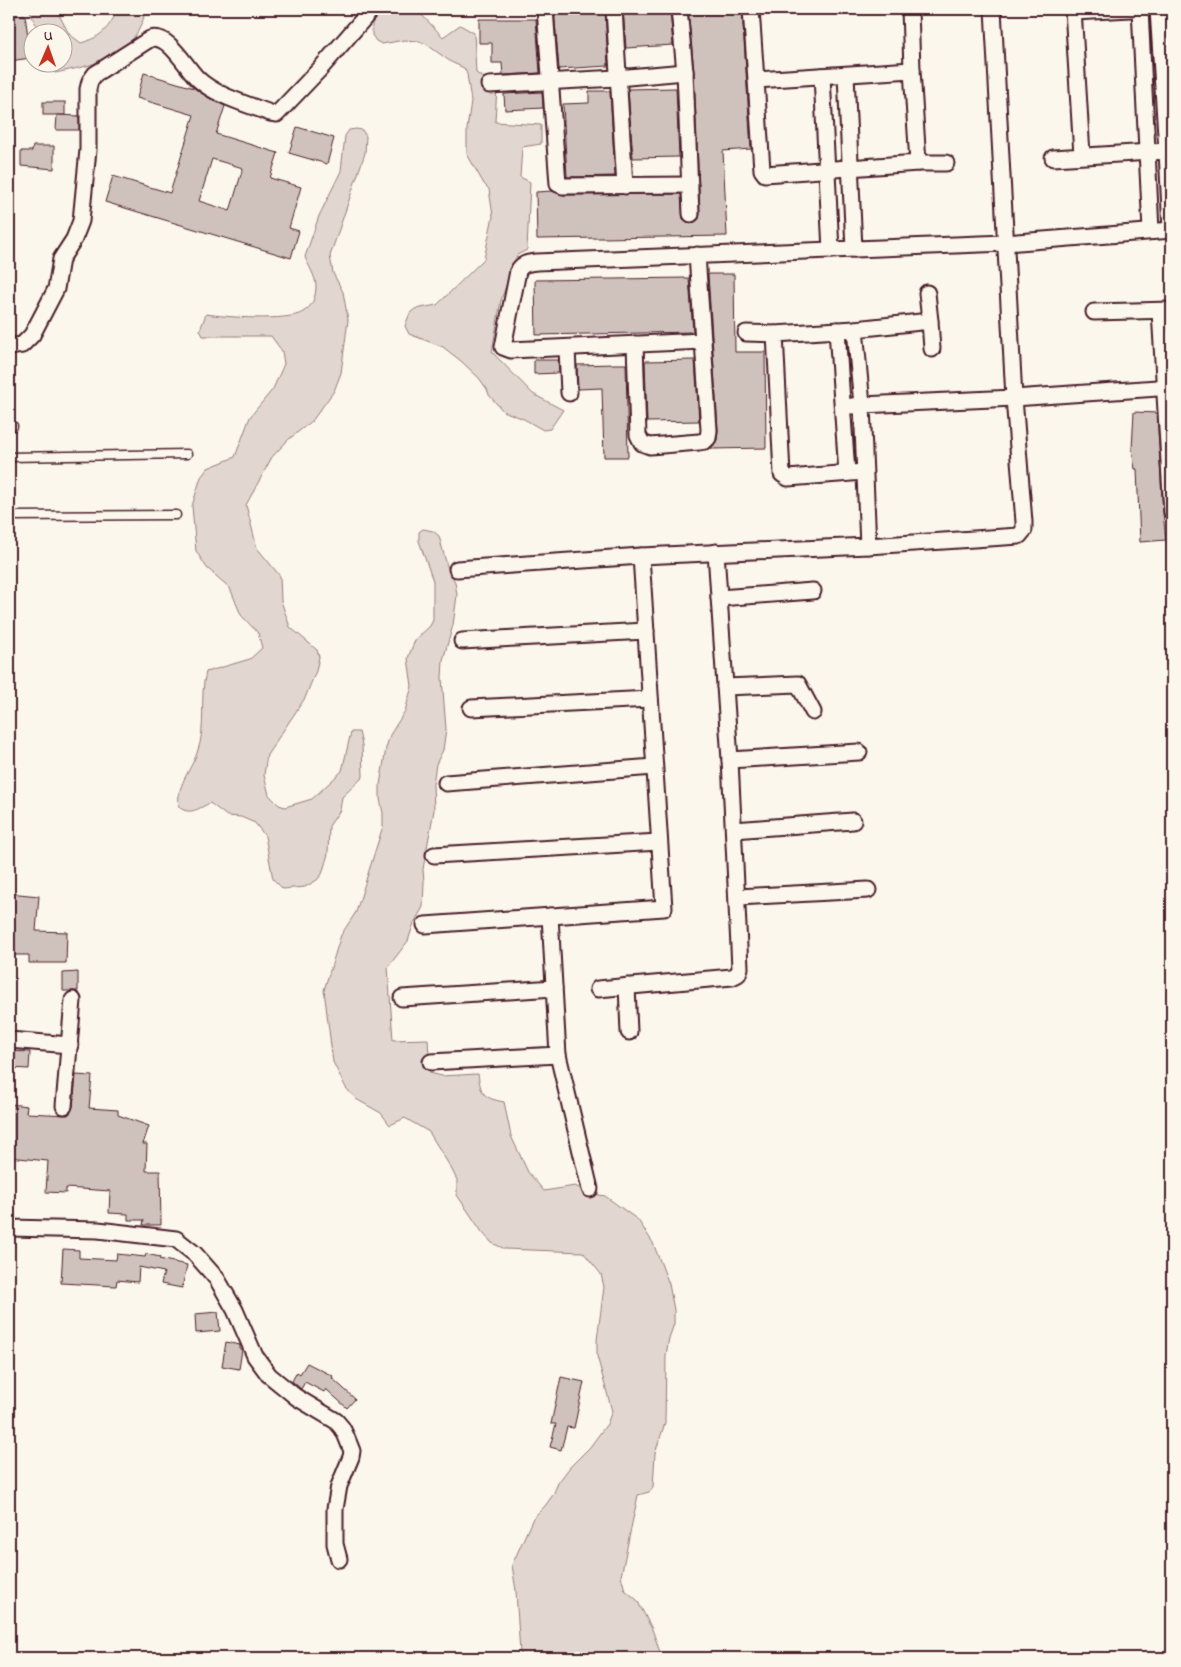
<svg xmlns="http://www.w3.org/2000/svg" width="1181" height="1667" font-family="'Indie Flower',sans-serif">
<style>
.green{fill:#e2d7d0;stroke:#967b7e}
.building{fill:#cfc2bc;stroke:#4a1f2b;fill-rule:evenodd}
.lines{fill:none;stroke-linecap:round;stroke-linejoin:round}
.service-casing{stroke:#4a1f2b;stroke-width:11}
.minor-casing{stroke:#4a1f2b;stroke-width:19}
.service{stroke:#fbf7ec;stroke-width:8}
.minor{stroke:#fbf7ec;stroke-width:15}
</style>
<rect width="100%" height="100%" fill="#fbf7ec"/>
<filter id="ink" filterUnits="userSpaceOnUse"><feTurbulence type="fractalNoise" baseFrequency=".02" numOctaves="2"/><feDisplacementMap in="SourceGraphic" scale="10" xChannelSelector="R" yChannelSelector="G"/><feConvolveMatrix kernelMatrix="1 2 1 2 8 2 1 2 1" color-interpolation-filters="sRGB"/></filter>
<g filter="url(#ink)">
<g class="green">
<path d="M29 9H56L69 34 81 43C102 37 109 28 118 9H141L144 17C131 59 93 65 55 73L50 69 48 63 62 62V32H39Z"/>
<polygon points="380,9 419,9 418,11 443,37 460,25 474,33 476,73 497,86 495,122 541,125 541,144 522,147 520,177 530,182 527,250 517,255 501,300 492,352 533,394 563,410 550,429 543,430 524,419 503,411 489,395 487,389 479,378 461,361 443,347 409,334 405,326 410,313 415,309 437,305 484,259 493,216 489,189 484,184 467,154 467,129 471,101 467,74 464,68 451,62 426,44 419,41 404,40 382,44 376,41 372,35 372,20"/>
<path d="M356 129 362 130 366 136 365 153 330 256 333 273 343 292 348 320 341 373 334 391 312 421 289 439 272 457 246 505 257 548 280 576 281 601 290 627 317 650 319 657 316 671 305 698 267 755 264 775 269 795 279 805 285 807 312 799 342 771 351 732H359L362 745 363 777 342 797 340 810 329 826 328 854 322 874 317 880 305 887 283 889 273 879 265 836 255 823 241 817 227 816 210 803C199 808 190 816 179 807 176 786 190 772 197 753 207 727 199 698 206 672L250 659 262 648 258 633 241 615 230 588 207 568 196 551 192 506 201 477 208 468 235 457 250 417 273 389 284 364 282 351 271 336H203L200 330 206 314C225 317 288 322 303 312 312 307 316 297 316 286 316 277 308 265 305 257L319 216 341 171 345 136 349 130Z"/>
<path d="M423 529 433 531 439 536 447 566 455 582 457 595 453 625 443 660 442 678 446 729 443 750 436 764 433 784 434 810 423 869 424 882 423 907 414 923 408 941 388 967 393 1040 428 1039 430 1073 442 1076 478 1074C481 1094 483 1098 504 1102L511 1136 528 1172 544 1191 575 1186 589 1193 605 1196 638 1220 653 1243 669 1284 674 1310V1324L669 1338 666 1355 665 1423 655 1453 653 1487 649 1492 638 1495 621 1576 625 1590 637 1600 652 1629 662 1658H522L520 1653 516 1591 512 1565 533 1518 545 1506 553 1495 558 1483 570 1467 590 1447 607 1424 612 1411 597 1356V1340L604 1287 601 1274 583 1252 505 1249 492 1243 482 1232 457 1195V1180L451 1168 429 1132 405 1118 390 1125 381 1113 356 1099 346 1088 333 1062 324 990 341 935 356 912 383 826V813L380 799V785L386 748 390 735 405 711 412 686 408 658 415 640 430 626 433 620V581L419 541V532Z"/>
</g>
<g class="building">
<polygon points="554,9 605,9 608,66 559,69"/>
<polygon points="623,9 670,9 673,45 626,48"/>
<polygon points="688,9 742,9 751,149 723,151 727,236 537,239 536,192 552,191 563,195 681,194 683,219 692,223 699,219 700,214 694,72"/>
<polygon points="25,15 31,58 9,61 9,16"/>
<polygon points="479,19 536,19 540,73 503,75 502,63 492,63 492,43 479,43"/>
<path d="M144 73 194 88 209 98 225 106 216 134 278 153 270 178 301 187 289 228 299 231 291 258 105 202 113 176 170 193 194 115 137 98ZM212 159 243 168 230 211 199 201Z"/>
<polygon points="676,88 679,157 633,158 628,89"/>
<polygon points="589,91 610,91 615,176 567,177 563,104 589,103"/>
<polygon points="542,92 543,108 505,110 504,94"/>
<rect x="43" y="102" width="22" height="13"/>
<polygon points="57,115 79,116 79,130 56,130"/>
<polygon points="297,127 334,138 327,164 289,153"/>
<polygon points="33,146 54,146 54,169 21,166 21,151 32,151"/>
<polygon points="708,274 734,274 735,352 765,352 766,448 711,449 717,440 718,430"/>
<polygon points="689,278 693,332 536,335 535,280"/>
<polygon points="534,360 558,360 559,373 534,374"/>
<polygon points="695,360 699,421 647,422 645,361"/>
<polygon points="614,364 626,364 628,457 604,457 602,388 578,389 577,365"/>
<polygon points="1134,412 1157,413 1163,513 1166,540 1140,542 1137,469 1135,469 1132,449"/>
<polygon points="9,893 39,896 36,931 67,932 66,963 29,963 29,955 9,955"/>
<polygon points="78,972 78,991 63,991 63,973"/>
<polygon points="9,1051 30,1052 29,1069 9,1068"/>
<polygon points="76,1075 92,1076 89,1108 118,1110 118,1115 149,1126 143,1144 147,1144 146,1171 160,1171 161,1225 143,1225 144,1220 128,1220 128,1214 109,1213 110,1191 66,1188 66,1193 46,1192 48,1161 9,1157 10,1104 27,1106 26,1113 68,1115 71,1112 73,1107"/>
<polygon points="63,1249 79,1250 79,1258 116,1260 117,1254 145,1257 146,1254 160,1257 159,1259 187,1265 182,1288 161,1284 164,1272 139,1267 138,1282 117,1280 116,1286 61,1283"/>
<polygon points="218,1312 220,1331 196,1333 195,1314"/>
<polygon points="226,1342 240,1345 240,1349 242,1350 239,1369 222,1366"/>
<polygon points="307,1363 333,1376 332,1378 355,1399 347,1408 326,1389 324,1392 305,1382 301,1389 292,1381 297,1372 300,1374"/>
<polygon points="561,1377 584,1382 574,1428 567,1427 561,1450 550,1447 556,1424 551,1424"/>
</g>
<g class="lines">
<defs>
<g id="service">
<polyline points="9,426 13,426"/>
<polyline points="9,457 187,454"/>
<polyline points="9,516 176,515"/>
</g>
<g id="minor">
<polyline points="545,9 558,184 563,186 690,185"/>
<polyline points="614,9 625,186"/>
<polyline points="679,9 685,72 691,214"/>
<polyline points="751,9 756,80"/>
<polyline points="910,9 912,70"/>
<polyline points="1073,9 1082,155"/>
<polyline points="1140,9 1151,231"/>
<polyline points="1074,12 1131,9"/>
<polygon points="912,70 918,163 765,174 762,170 756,80"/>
<polyline points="846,75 854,249"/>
<polyline points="822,76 831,250"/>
<polyline points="489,85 617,78 685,72"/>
<polyline points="1053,158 1167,151 1158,9"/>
<polyline points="918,163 946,163"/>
<polyline points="1171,230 1167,151 1172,150"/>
<path d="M697 255 703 341 511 350 503 347 518 271C522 263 529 263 537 262L1005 243 1172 230"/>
<polyline points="927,293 930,321"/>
<polyline points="1160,311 1172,512"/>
<polyline points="1094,312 1172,310"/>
<polyline points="837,330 847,473"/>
<polyline points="746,333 775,334"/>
<polyline points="635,344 638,435 642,443 650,446 699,442 705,441 708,438 709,430 703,341"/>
<path d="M9 347 22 345 32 335 56 289 61 259 74 239 81 221 88 150V89L90 81 95 74 150 39C169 33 186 68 198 79 216 96 247 104 270 113L277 114 320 69 372 9"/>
<polyline points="567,348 569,393"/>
<polyline points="852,406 862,405 855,329"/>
<polyline points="864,472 788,478 782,474 775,334 855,329 930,321 932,349"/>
<polyline points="868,546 862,405 1014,398 993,9"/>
<polyline points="457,569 641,556"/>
<polyline points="719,598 813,591"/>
<polyline points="462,641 646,631"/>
<polyline points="725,687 798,684 813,712"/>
<polyline points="471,708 650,699"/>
<polyline points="730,760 859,752"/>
<polyline points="446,783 654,767"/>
<polyline points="734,830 853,821"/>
<polyline points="434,855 659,842"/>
<polyline points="738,897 868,890"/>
<polyline points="425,925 664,908 641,556 868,546 1019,536 1024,530 1024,522 1014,398 1172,387"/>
<polyline points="627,986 629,1032"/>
<polyline points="598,989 732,977 738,974 740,968 730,760 716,552"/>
<polyline points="402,998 554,988"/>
<polyline points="9,1040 70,1045"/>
<polyline points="558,1055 590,1189"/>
<polyline points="431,1062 558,1055 550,916"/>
<polyline points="64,1106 73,1000"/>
<polyline points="9,1228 98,1230 176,1239 195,1254 217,1279 235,1310 255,1356 269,1375 296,1397 336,1421 342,1428 346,1436 352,1451 351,1457 339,1486 335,1509 335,1544 339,1559"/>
</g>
</defs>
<use href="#service" class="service-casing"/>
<use href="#minor" class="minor-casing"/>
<use href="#service" class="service"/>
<use href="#minor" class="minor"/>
</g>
</g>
<rect width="1181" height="1667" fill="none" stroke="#fbf7ec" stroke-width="30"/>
<rect x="15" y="15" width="1151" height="1637" fill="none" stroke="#4a1f2b" stroke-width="2" filter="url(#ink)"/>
<g transform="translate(48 48) rotate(2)"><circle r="24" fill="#fbf7ec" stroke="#b4a19f"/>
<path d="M0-4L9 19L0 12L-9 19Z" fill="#c8321e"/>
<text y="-8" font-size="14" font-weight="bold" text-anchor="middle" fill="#4a1f2b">U</text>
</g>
</svg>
